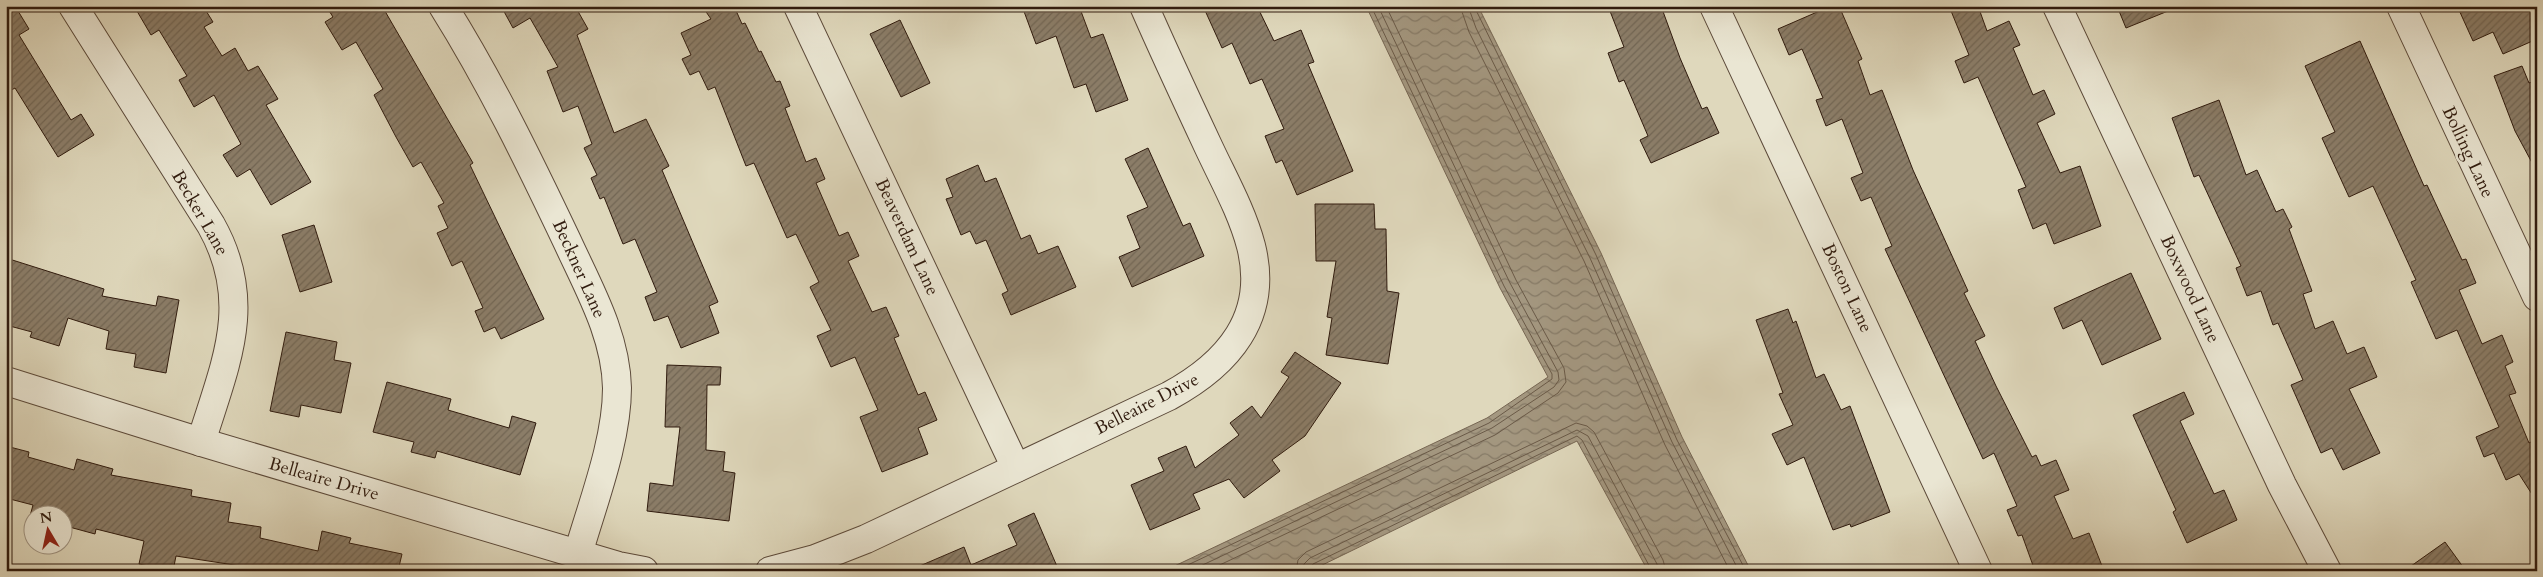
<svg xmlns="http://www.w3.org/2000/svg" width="2543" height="577" font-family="Cardo,serif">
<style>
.water{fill:url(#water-waves);stroke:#766653}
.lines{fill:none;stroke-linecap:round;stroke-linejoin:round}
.shore{stroke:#6a5a48;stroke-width:1}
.building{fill:url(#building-hatch);stroke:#301b0e}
.minor-casing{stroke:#5c4a3a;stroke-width:30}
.minor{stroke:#eae6d3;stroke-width:28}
.labels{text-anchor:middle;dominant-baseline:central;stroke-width:5;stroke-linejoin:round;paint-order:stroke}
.street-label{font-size:18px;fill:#301b0e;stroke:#eae6d3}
</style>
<defs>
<pattern id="water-waves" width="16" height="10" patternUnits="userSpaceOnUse" patternTransform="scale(1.25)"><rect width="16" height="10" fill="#a49881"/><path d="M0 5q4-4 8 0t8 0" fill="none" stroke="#867b68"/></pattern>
<pattern id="building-hatch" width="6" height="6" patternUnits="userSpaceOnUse" patternTransform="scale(1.25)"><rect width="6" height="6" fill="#8b7d68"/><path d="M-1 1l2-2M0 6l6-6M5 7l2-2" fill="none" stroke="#726654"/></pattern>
</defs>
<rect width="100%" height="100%" fill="#dfd8bc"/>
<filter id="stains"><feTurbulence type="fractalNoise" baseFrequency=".004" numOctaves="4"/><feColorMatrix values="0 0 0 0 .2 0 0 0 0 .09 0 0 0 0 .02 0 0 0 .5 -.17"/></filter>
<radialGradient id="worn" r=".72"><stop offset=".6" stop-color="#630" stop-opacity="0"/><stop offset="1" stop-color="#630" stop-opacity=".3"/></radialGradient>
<polygon class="water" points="1366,6 1478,6 1601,253 1682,437 1751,571 1648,571 1577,441 1310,571 1164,571 1487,418 1548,377 1500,288"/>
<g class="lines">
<g class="shore">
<polyline points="1460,6 1469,32 1584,261 1665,445 1730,571"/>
<polyline points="1468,6 1476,28 1590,258 1672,442 1739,571"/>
<polyline points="1474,6 1596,255 1677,440 1746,571"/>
<polyline points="1175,571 1489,423 1552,379 1552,374 1504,286 1371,6"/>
<polyline points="1190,571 1492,428 1554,387 1559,380 1558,372 1510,283 1378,6"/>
<polyline points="1207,571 1495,435 1558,393 1566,382 1564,368 1516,280 1386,6"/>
<polyline points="1296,571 1298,560 1306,552 1576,423 1587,426 1594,432 1663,560 1666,571"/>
<polyline points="1303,571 1304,564 1310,558 1577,430 1588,436 1657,564 1658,571"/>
<polyline points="1309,571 1313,564 1577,436 1582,440 1652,571"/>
</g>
</g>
<g class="building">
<polygon points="6,6 15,6 29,29 19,35 71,120 81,114 94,135 58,157 15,88 6,93"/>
<polygon points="134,6 203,6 213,22 204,27 222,56 235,48 248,71 258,66 278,99 266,105 311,182 271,205 250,169 237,177 223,155 241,144 214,95 194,107 179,80 187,76 159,30 151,35"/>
<polygon points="326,6 382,6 473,163 470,165 544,319 501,339 495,327 484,332 475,311 483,308 462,261 452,266 437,233 448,228 438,206 444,203 421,162 413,167 396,137 374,95 383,89 356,42 342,50 325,22 333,17"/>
<polygon points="501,6 575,6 588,29 577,35 614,133 646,119 669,166 662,170 718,302 709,306 719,333 681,348 668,316 654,321 645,297 657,292 635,239 623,244 604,197 600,199 591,178 597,175 584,148 592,144 578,106 563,112 547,71 558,67 530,18 513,28"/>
<polygon points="702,6 734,6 742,24 745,23 759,52 761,51 776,82 780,81 790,106 785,108 806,162 816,158 825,179 816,183 839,236 848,232 859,256 848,261 872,312 886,307 899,336 894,338 918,395 925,392 937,420 918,428 928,454 882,472 860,417 878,410 855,357 831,367 817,336 831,330 810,287 819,282 796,234 787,238 754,163 746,166 715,87 708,90 699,71 690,75 682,59 691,55 681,33 711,19"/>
<polygon points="1022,6 1079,6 1091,38 1103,34 1128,100 1096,112 1086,84 1074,88 1056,36 1036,44"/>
<polygon points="1203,6 1257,6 1274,41 1301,30 1314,62 1308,64 1353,171 1297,195 1282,160 1276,163 1265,136 1284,129 1262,79 1250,84 1232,43 1222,48"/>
<polygon points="1608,6 1661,6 1680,58 1702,109 1707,107 1719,133 1651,163 1640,140 1648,136 1624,80 1619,82 1608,53 1624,47"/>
<polygon points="1831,6 1839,6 1862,59 1858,61 1870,95 1882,90 1913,170 1968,291 1964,293 1985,336 1975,341 1996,386 2032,457 2036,455 2041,466 2056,460 2069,490 2054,496 2073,539 2089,533 2104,571 2035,571 2022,535 2018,536 2007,510 2017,506 1994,453 1983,459 1885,249 1892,246 1871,197 1861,201 1851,178 1863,173 1842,119 1826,126 1816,100 1823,98 1802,49 1789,55 1778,29"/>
<polygon points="1949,6 1978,6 1987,31 2009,21 2020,45 2013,48 2033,95 2044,90 2055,114 2037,123 2060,173 2080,166 2101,226 2054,244 2046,223 2033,229 2018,190 2026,187 1978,77 1964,83 1955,61 1969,55"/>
<polygon points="2117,6 2178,6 2178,7 2126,28"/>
<polygon points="2469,6 2532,6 2537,16 2537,39 2503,54 2493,32 2473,41 2459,10"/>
<polygon points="900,20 930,83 901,97 870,34"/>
<polygon points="2360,41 2424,186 2427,185 2462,260 2466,259 2476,283 2459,290 2482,344 2502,335 2513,362 2505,366 2516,393 2509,395 2529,443 2537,439 2537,502 2519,474 2506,480 2494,453 2484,457 2476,437 2499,427 2457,330 2436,339 2411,282 2416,280 2373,186 2349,197 2322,138 2335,132 2305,66"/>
<polygon points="2522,66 2529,83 2537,80 2537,172 2515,131 2494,76"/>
<polygon points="2219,100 2246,175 2257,170 2276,212 2283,209 2292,227 2289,229 2312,291 2303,294 2315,329 2333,321 2347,354 2364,347 2377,377 2349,389 2380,453 2343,470 2332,448 2321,453 2291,385 2303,380 2278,323 2273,325 2261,291 2247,296 2236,268 2241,266 2199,175 2194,177 2172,118"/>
<polygon points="1148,148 1183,226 1190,223 1204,256 1132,287 1119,257 1140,248 1127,216 1148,207 1125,159"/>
<polygon points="978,165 985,182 996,178 1021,239 1030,235 1038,254 1058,246 1076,287 1011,315 1002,294 1008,291 986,240 976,244 970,231 961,235 946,199 953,197 946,179"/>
<polygon points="1315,204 1374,204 1375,229 1386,229 1387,291 1399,293 1388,364 1326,355 1332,318 1327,317 1336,261 1316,261"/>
<polygon points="314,225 332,282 300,292 282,235"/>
<polygon points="6,258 104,289 102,296 156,306 158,296 179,300 166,373 134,367 136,354 106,349 109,331 68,318 59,346 30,337 32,332 6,325"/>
<polygon points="2131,273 2161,339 2102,365 2082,320 2063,329 2054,308"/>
<polygon points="1788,309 1793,323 1796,321 1816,378 1824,374 1841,410 1850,406 1890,512 1851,527 1850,524 1833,530 1804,457 1787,465 1772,434 1793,425 1779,394 1783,393 1756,320"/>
<polygon points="286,332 337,342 334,360 351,363 341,413 301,405 299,417 270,411"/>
<polygon points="1295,352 1341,383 1305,436 1272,460 1280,471 1244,498 1229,479 1193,494 1200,509 1150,530 1131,485 1164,471 1158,458 1186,446 1195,468 1239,435 1230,423 1252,406 1261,418 1289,377 1281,372"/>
<polygon points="667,365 721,367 720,385 707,385 706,450 725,452 723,471 735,473 729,521 647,511 650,483 673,486 680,427 665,427"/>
<polygon points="387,382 451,399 448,410 509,428 512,416 536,423 520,475 437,451 435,458 411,452 414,442 373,432"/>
<polygon points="2184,392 2194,414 2180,421 2214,494 2224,490 2237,520 2187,543 2173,512 2176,510 2133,415"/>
<polygon points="6,446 29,452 28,457 74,470 77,459 113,469 111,475 192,490 191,496 231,503 228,522 261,527 260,538 318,551 322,531 351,538 349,543 402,554 398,571 273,571 176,556 173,571 139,564 144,541 96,529 95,534 62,525 62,514 30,516 33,505 6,498"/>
<polygon points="1034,513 1059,571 908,571 964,547 971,565 1017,545 1008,525"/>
<polygon points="2445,542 2466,571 2404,571"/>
</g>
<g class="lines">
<defs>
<g id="minor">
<path d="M73 6 211 225C255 303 225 364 201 442"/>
<path d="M443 6C490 81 529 161 567 241 588 287 616 335 617 388 617 441 593 502 578 554"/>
<polyline points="798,6 1016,468"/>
<polyline points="1714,6 1978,571"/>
<polyline points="2057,6 2282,485 2327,571"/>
<polyline points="2401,6 2537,297"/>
<polyline points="6,381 201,442 618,566 644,571"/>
<path d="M770 571 815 559 866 539 1169 396C1228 364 1269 317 1251 246 1242 212 1224 180 1209 148 1187 101 1165 54 1144 6"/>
</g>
</defs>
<use href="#minor" class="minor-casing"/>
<use href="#minor" class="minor"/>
</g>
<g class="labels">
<g class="street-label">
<text transform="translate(2468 152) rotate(65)">Bolling Lane</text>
<text transform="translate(200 213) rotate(60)">Becker Lane</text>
<text transform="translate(907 237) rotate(65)">Beaverdam Lane</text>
<text transform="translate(579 269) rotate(66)">Beckner Lane</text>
<text transform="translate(1847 288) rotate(65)">Boston Lane</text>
<text transform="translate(2190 289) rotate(65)">Boxwood Lane</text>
<text transform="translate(1147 404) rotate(-27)">Belleaire Drive</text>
<text transform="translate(324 479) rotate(16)">Belleaire Drive</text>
</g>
</g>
<rect width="2543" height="577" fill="none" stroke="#dfd8bc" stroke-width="25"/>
<rect x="8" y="8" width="2528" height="562" fill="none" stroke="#301b0e" stroke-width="2.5"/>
<rect x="12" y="12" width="2518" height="552" fill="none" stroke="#301b0e"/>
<g transform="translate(48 530) rotate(351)"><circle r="24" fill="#eae6d3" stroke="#a09584"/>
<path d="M0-4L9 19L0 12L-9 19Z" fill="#8f2418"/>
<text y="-8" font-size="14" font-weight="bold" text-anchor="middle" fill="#301b0e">N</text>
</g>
<rect width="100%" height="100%" filter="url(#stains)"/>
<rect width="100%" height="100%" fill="url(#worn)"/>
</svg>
